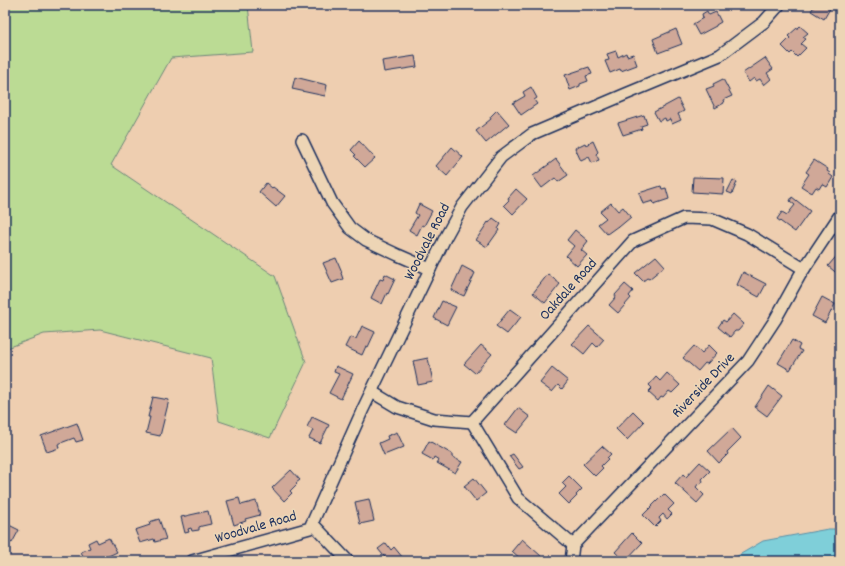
<svg xmlns="http://www.w3.org/2000/svg" width="845" height="566" font-family="Dekko,sans-serif">
<style>
.green{fill:#bbdb94;stroke:#6b8579}
.water{fill:#7fcfd9;stroke:#578fa8}
.building{fill:#d0a898;stroke:#1b2f5e}
.lines{fill:none;stroke-linecap:round;stroke-linejoin:round}
.minor-casing{stroke:#1b2f5e;stroke-width:14}
.minor{stroke:#edd5b5;stroke-width:11}
.labels{text-anchor:middle;dominant-baseline:central;stroke-width:3.5;stroke-linejoin:round;paint-order:stroke}
.street-label{font-size:15px;fill:#1b2f5e;stroke:#edd5b5}
</style>
<rect width="100%" height="100%" fill="#eeceb0"/>
<filter id="ink" filterUnits="userSpaceOnUse"><feTurbulence type="fractalNoise" baseFrequency=".025" numOctaves="2"/><feDisplacementMap in="SourceGraphic" scale="8" xChannelSelector="R" yChannelSelector="G"/><feConvolveMatrix kernelMatrix="1 2 1 2 8 2 1 2 1" color-interpolation-filters="sRGB"/></filter>
<g filter="url(#ink)">
<polygon class="green" points="5,5 248,5 253,52 171,58 111,165 275,276 306,362 270,438 219,421 211,358 100,330 44,334 5,349"/>
<polygon class="water" points="828,529 840,529 840,561 729,561 763,541"/>
<g class="building">
<polygon points="815,5 832,5 824,19 811,11"/>
<polygon points="707,11 709,15 716,12 721,22 716,25 716,26 699,35 693,24 703,18 702,14"/>
<polygon points="800,26 808,33 803,37 806,39 801,44 806,48 797,57 792,52 790,54 782,46 790,38 788,36 797,28 798,28"/>
<polygon points="676,29 682,44 658,53 653,39"/>
<polygon points="616,51 618,57 626,53 627,56 633,54 637,65 621,71 620,69 610,73 605,61 609,60 607,54"/>
<polygon points="415,56 417,67 384,72 382,61"/>
<polygon points="765,58 773,69 767,73 771,79 764,85 760,79 756,81 754,78 749,82 743,73"/>
<polygon points="589,67 592,74 586,76 588,81 580,84 580,86 570,90 565,75"/>
<polygon points="295,77 327,85 325,96 292,89"/>
<polygon points="723,79 732,96 723,100 724,103 715,108 706,89 714,86 713,84"/>
<polygon points="531,87 537,98 534,100 537,104 521,115 513,103 525,96 523,92"/>
<polygon points="678,99 684,111 678,114 681,120 672,124 670,119 666,121 665,118 659,121 654,112"/>
<polygon points="497,110 509,124 486,143 476,131 491,119 490,117"/>
<polygon points="644,115 647,124 641,126 642,129 623,135 618,123"/>
<polygon points="359,141 375,158 365,167 354,156 356,155 351,150"/>
<polygon points="593,141 598,152 596,154 599,160 592,163 589,157 581,161 575,148 585,143 586,145"/>
<polygon points="452,147 463,157 447,176 436,166"/>
<polygon points="556,159 568,175 558,182 555,178 542,188 533,176"/>
<polygon points="814,160 828,169 827,171 830,173 829,174 833,177 827,187 822,184 819,189 816,187 812,193 801,186 809,174 806,172"/>
<polygon points="693,177 724,178 723,194 692,192"/>
<polygon points="733,180 737,182 732,194 727,192"/>
<polygon points="266,183 272,188 273,187 285,196 276,207 259,192"/>
<polygon points="661,186 662,189 666,188 669,199 654,204 653,201 643,204 639,193"/>
<polygon points="516,189 527,199 513,214 504,205 509,200 508,198"/>
<polygon points="792,197 810,211 795,232 777,219 782,212 787,215 795,205 790,201"/>
<polygon points="611,203 618,211 623,207 631,217 619,227 618,226 607,234 598,224 606,218 600,212"/>
<polygon points="419,204 432,211 424,226 422,225 417,235 409,230 418,215 415,213"/>
<polygon points="493,218 501,224 498,229 499,230 487,247 476,240 488,222 489,223"/>
<polygon points="575,230 588,241 581,250 587,255 577,266 566,256 574,246 567,240"/>
<polygon points="840,252 840,276 828,266"/>
<polygon points="656,256 665,266 649,279 647,278 643,281 635,273"/>
<polygon points="336,258 342,272 341,273 343,279 332,283 323,263"/>
<polygon points="462,266 475,273 464,296 451,290"/>
<polygon points="743,272 766,284 759,297 737,285"/>
<polygon points="385,274 395,279 388,294 387,293 382,304 371,298 380,279 383,280"/>
<polygon points="548,274 560,284 545,303 533,293"/>
<polygon points="625,284 633,291 629,296 631,298 618,313 609,305 616,297 615,295"/>
<polygon points="822,297 835,304 825,323 812,316"/>
<polygon points="442,301 456,307 447,325 434,318"/>
<polygon points="510,309 521,317 507,334 496,326"/>
<polygon points="733,314 744,324 738,331 735,331 730,337 718,327 723,320 726,322"/>
<polygon points="362,326 375,332 368,347 366,346 362,355 345,347 350,337 356,339"/>
<polygon points="589,326 604,339 597,347 593,343 584,354 572,344"/>
<polygon points="792,340 800,345 798,349 802,351 790,370 778,363"/>
<polygon points="481,345 492,354 475,373 464,364"/>
<polygon points="709,345 717,353 707,364 705,363 698,371 683,358 694,346 702,353"/>
<polygon points="428,358 433,382 418,385 413,361"/>
<polygon points="336,366 353,374 341,399 329,393 339,374 334,372"/>
<polygon points="552,368 568,381 562,389 558,385 552,392 540,383"/>
<polygon points="667,373 680,385 672,393 669,391 663,398 661,397 658,401 648,392 652,388 649,385 656,377 660,381"/>
<polygon points="769,386 782,396 767,416 755,407"/>
<polygon points="153,397 169,400 160,436 146,433 150,417 148,417"/>
<polygon points="518,408 530,417 517,433 505,425"/>
<polygon points="633,411 644,422 627,440 616,429"/>
<polygon points="312,417 329,425 320,443 309,438 313,430 307,427"/>
<polygon points="77,423 83,440 76,442 74,438 58,444 59,448 47,452 41,436"/>
<polygon points="732,428 741,438 727,452 728,454 719,463 708,451"/>
<polygon points="397,432 404,447 384,455 379,443 388,439 387,436"/>
<polygon points="429,441 452,454 452,457 462,462 455,473 437,463 439,460 434,457 433,460 422,454"/>
<polygon points="602,446 611,454 607,458 608,459 601,466 603,468 595,476 583,464"/>
<polygon points="513,454 523,467 519,469 509,456"/>
<polygon points="700,462 710,471 702,479 703,481 701,484 699,483 696,487 704,495 697,503 675,483 683,474 686,477"/>
<polygon points="291,470 300,480 296,483 297,484 290,491 292,493 284,501 272,488"/>
<polygon points="569,476 582,489 576,495 577,496 569,504 559,494 566,487 562,483"/>
<polygon points="474,478 486,493 476,501 464,486"/>
<polygon points="664,494 674,504 668,510 672,514 667,519 663,514 659,518 661,521 655,527 643,515"/>
<polygon points="239,498 241,505 256,501 260,515 245,519 246,521 234,525 227,501"/>
<polygon points="369,499 374,521 360,524 355,502"/>
<polygon points="208,511 211,524 202,526 199,527 199,530 192,531 191,528 188,529 189,532 185,533 181,517"/>
<polygon points="159,519 166,539 155,542 154,539 140,543 135,530 150,525 149,522"/>
<polygon points="5,523 19,530 12,543 5,539"/>
<polygon points="632,533 642,543 625,561 615,552"/>
<polygon points="109,538 117,552 98,561 86,561 81,552 90,548 88,543 96,539 98,543"/>
<polygon points="522,539 541,556 537,561 523,561 512,551"/>
<polygon points="386,543 391,550 394,547 403,558 400,561 388,561 378,549"/>
</g>
<g class="lines">
<defs>
<g id="minor">
<polyline points="302,140 332,203 350,228 366,240 398,255 430,269"/>
<polyline points="372,392 397,407 434,419 472,422 633,241 684,218 712,219 747,234 804,269"/>
<polyline points="472,422 518,498 573,545"/>
<polyline points="312,523 348,561"/>
<polyline points="192,561 310,528 363,409 445,238 462,207 501,157 532,134 626,94 720,55 764,22 779,5"/>
<polyline points="571,561 573,545 748,361 775,320 800,275 840,215"/>
</g>
</defs>
<use href="#minor" class="minor-casing"/>
<use href="#minor" class="minor"/>
</g>
</g>
<g class="labels">
<g class="street-label">
<text transform="translate(428 242) rotate(-63)">Woodvale Road</text>
<text transform="translate(569 290) rotate(-48)">Oakdale Road</text>
<text transform="translate(704 386) rotate(-46)">Riverside Drive</text>
<text transform="translate(256 528) rotate(-16)">Woodvale Road</text>
</g>
</g>
<rect width="845" height="566" fill="none" stroke="#edd5b5" stroke-width="20"/>
<rect x="10" y="10" width="825" height="546" fill="none" stroke="#1b2f5e" stroke-width="1.5" filter="url(#ink)"/>
</svg>
